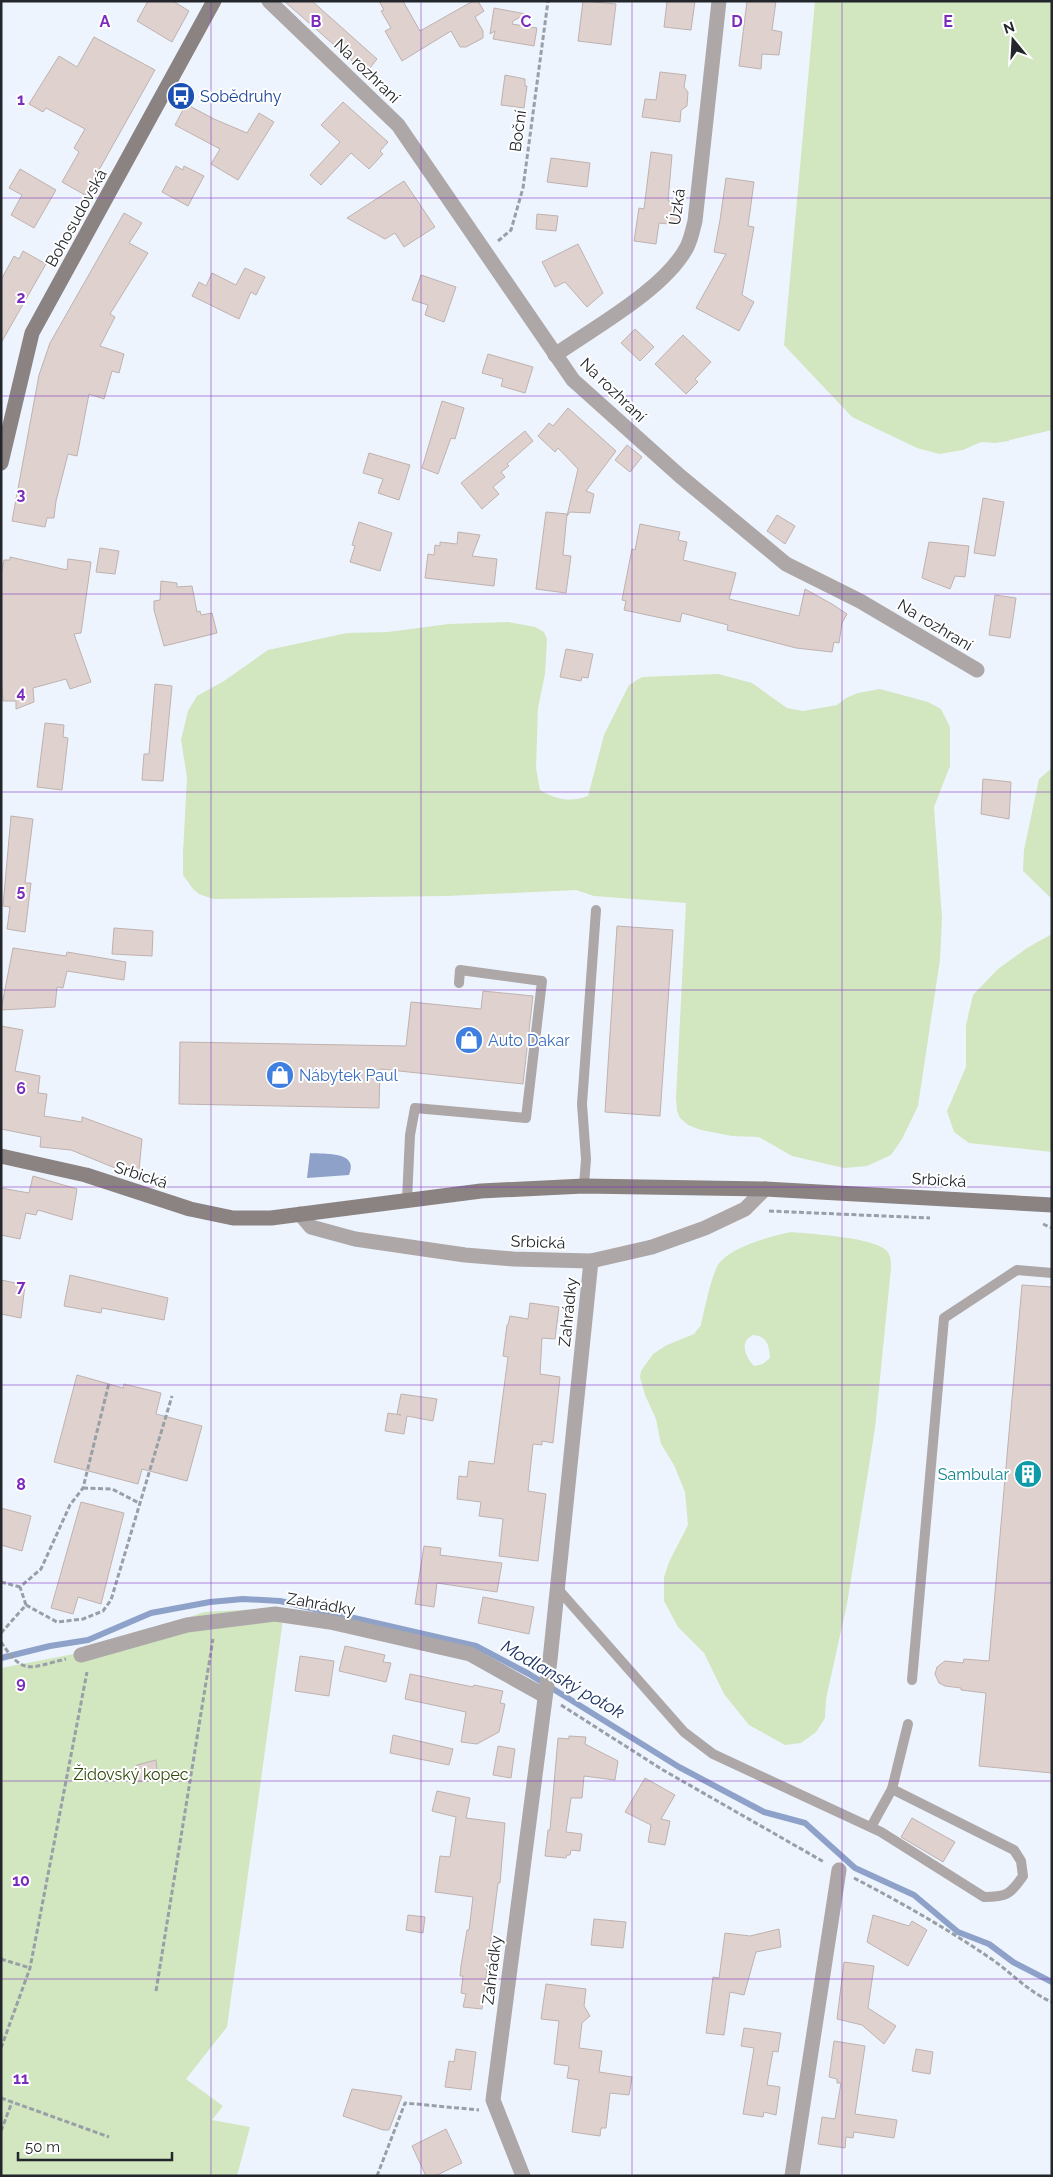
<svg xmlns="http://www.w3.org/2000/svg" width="1053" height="2177" font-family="Raleway,sans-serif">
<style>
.green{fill:#d2e6c0;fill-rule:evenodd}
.water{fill:#8ea2c9}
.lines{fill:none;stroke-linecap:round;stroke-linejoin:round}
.stream{stroke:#8ea2c9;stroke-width:6}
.building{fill:#dfd1ce;stroke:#bfb2af}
.path{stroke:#999fa6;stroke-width:3;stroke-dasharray:5 2.5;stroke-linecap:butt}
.lane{stroke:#ada7a7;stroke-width:10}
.street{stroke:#ada7a7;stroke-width:15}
.secondary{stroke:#8b8282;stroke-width:15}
.grid{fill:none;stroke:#7b2cbf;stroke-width:1;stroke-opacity:0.55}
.labels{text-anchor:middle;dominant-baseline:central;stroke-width:4;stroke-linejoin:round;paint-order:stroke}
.street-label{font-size:16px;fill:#23262a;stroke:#fff}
.transit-label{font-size:16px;fill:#164399;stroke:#fff;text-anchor:start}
.shop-label{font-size:16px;fill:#366cbe;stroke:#fff;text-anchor:start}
.culture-label{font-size:16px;fill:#0d838f;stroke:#fff;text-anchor:end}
.park-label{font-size:16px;fill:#2e4709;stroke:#fff}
.water-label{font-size:18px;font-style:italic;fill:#1c3364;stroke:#fff}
.grid-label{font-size:16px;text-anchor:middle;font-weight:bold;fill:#7b2cbf;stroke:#fff;stroke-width:4;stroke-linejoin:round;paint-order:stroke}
</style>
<rect width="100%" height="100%" fill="#edf4fe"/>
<g class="green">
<polygon points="815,1 1052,1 1052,430 1010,440 1010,438 1009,441 995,443 981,442 963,450 939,454 917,448 852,417 784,345"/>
<path d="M508 622 535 627 544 632 547 639 545 674 538 708 536 768 540 790C555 799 570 803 588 796L604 735 629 685 642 677 718 674 752 683 787 708 803 711 837 705 846 698 858 693 880 689 928 702 941 709 950 727V766L934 807 942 918 940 960 918 1106 902 1139 891 1155 867 1166 844 1168 792 1156 759 1137 732 1136 701 1130 688 1125 680 1118 677 1111 676 1098 686 903 594 896 576 890 447 896 213 899 199 894 193 889 183 875V853L187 777 181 740 188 711 197 696 224 681 268 650 347 633 388 632 449 624Z"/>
<polygon points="1052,768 1052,899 1023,871 1024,850 1039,779"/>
<polygon points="1052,934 1052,1152 969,1143 954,1132 947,1111 966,1067 966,1025 973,995 998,969 1027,948"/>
<path d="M791 1232C812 1234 871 1237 886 1250 891 1255 891 1261 891 1268L875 1428 847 1604 826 1699 825 1718 816 1732 801 1743 785 1745 749 1725 724 1694 704 1653 678 1627 664 1601V1577L669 1562 688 1525 685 1492 674 1465 661 1444 656 1419 645 1395 640 1377 641 1371 653 1354 667 1345 694 1334 701 1325C704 1312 712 1271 720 1262 736 1245 769 1237 791 1232ZM753 1335C767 1336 769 1345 770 1358L763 1364 754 1366C745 1356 739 1342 753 1335Z"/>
<polygon points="263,1609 284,1612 227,2027 186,2079 223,2106 212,2120 250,2127 237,2176 1,2176 1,1668 89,1651 204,1612"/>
</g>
<path class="water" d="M310 1153C320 1154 346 1152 350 1163 352 1166 350 1172 349 1175L307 1178Z"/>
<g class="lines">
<polyline class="stream" points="1,1658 50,1646 88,1640 151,1613 210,1602 243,1599 280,1601 476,1646 529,1674 679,1767 764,1812 805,1823 855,1868 914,1895 958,1932 989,1944 1013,1962 1052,1982"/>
</g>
<g class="building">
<polygon points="148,1 173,1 189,11 172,42 137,21"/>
<polygon points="284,1 312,1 377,59 366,73"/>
<polygon points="379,1 403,1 420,31 473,1 478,1 484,11 475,17 483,31 483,38 466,47 460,47 451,31 402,61 385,31 391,28 381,11 384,10"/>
<polygon points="583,1 616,4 611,45 578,41"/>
<polygon points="667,1 695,1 691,30 664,27"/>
<polygon points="747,1 776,1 772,30 782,32 779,55 762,54 761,69 739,66"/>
<polygon points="494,8 526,14 513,21 512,24 537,28 534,46 493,39 495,31 490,34"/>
<polygon points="94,37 155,70 85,195 62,182 79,152 74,148 85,129 46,108 43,112 29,104 59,56 77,67"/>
<polygon points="660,72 686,75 684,87 688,92 687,106 681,110 680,122 642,117 645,99 656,100"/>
<polygon points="505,75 525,79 525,86 527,86 524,108 501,105"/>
<polygon points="343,102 388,142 380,151 383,154 369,169 351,153 321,185 310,175 340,142 321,125"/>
<polygon points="186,104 214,119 247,133 259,113 274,122 238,180 211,164 220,149 175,125"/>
<polygon points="651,152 672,155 668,201 681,203 679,225 659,223 656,244 634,241 639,208 644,209"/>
<polygon points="551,158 590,163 587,187 547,182"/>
<polygon points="176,166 183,170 184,166 204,176 188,206 162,192"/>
<polygon points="20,169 56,190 34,228 11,215 22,195 9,188"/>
<polygon points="726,178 754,182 748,226 754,227 742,295 754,302 739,331 696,308 726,254 714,252 720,220"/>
<polygon points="404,181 435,227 404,247 395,233 385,239 347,218"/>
<polygon points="124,213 142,223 129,243 148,253 110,314 115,317 100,346 124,354 119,373 112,371 104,399 89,394 77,456 68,454 56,501 54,518 47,518 45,527 12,521 39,375 50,343"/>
<polygon points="537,214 558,216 556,231 536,229"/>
<polygon points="578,244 603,293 587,307 565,282 555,287 542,262"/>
<polygon points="23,251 46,264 1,343 1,280 14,256 19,259"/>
<polygon points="245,268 265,277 256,295 251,292 239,319 192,296 199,282 206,286 212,273 236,285"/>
<polygon points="421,275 456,287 444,322 425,315 428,305 412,300"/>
<polygon points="635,329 654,347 640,361 621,343"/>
<polygon points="683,335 711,362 695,379 698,382 686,394 655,364"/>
<polygon points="488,354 533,367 525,393 501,386 503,379 482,373"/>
<polygon points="442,401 464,408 455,439 451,438 438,474 422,468"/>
<polygon points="568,408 616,451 586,491 594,494 590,513 570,512 567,516 578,469 558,448 555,452 538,436 549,423 553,426"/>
<polygon points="525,431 533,441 507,464 509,466 501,472 505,477 493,487 499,494 482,509 461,483"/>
<polygon points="627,445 642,457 630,472 615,460"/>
<polygon points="369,453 410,465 399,500 378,493 383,479 363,473"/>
<polygon points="983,498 1004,502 995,556 974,553"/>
<polygon points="546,512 567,514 563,555 571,556 566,593 536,589"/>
<polygon points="777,515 795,526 785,544 767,531"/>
<polygon points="359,522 392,533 380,571 350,562 355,546 352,545"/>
<polygon points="640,524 680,532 678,540 687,542 683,560 736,573 729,599 799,616 805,589 832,604 847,614 842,623 839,643 834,642 832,652 796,648 727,630 728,625 682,613 680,622 624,610 626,601 622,600 632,549 635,550"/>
<polygon points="458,532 480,535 472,556 497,559 494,586 425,578 428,554 434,555 435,545 440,546 440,542 457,544"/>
<polygon points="929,542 969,546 965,577 955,576 950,589 922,578"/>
<polygon points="100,548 119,551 115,574 96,572"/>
<polygon points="10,557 67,570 68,559 91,562 81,633 74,634 91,682 70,689 66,679 33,688 34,702 16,709 16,701 3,701 1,674 1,576 4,560 10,560"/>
<polygon points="161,581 177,583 177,587 192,586 197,612 200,611 201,615 212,613 217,633 164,646 154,610 154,601 160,600"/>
<polygon points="995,595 1016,598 1010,638 989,635"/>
<polygon points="566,649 593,654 588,678 582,677 581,681 560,677"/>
<polygon points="155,684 172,686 163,781 142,780 144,754 149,754"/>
<polygon points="45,723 64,725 63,737 68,738 62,790 37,787"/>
<polygon points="983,779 1011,782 1009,819 981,814"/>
<polygon points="11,816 33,819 25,883 31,883 25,932 7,929 10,907 3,906"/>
<polygon points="617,926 673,930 660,1116 605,1112"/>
<polygon points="114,928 153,931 152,956 112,954"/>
<polygon points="13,948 66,956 67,952 126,962 124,980 67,971 63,988 57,987 55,1007 1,1010"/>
<polygon points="483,991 533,996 523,1084 380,1069 379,1108 179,1104 180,1042 406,1046 411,1002 481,1009"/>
<polygon points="1,1026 23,1030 15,1071 40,1076 38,1093 47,1094 44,1116 82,1122 82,1117 142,1139 139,1170 115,1168 71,1150 40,1147 41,1137 1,1129"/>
<polygon points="33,1176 77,1189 72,1220 38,1210 36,1215 26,1213 20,1239 1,1235 1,1188 29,1193"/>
<polygon points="70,1275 168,1298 164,1320 102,1308 101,1313 64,1306"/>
<polygon points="1,1280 25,1285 21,1318 1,1314"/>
<polygon points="1022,1285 1052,1287 1052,1773 979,1766 986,1693 961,1690 961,1688 945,1686 939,1683 935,1674 937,1667 945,1661 963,1663 964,1659 989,1661"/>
<polygon points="530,1303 559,1307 555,1339 542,1338 540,1374 560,1377 553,1443 542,1441 542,1445 533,1444 528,1491 546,1494 538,1561 499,1556 503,1519 479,1516 481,1502 457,1499 459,1476 467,1477 469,1461 494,1464 508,1357 503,1356 507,1325 508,1325 510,1316 528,1319"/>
<polygon points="77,1375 123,1388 124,1384 161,1393 156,1414 202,1426 187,1481 142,1469 138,1484 54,1462"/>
<polygon points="401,1394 437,1399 433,1421 407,1416 404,1434 385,1431 388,1413 401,1415 397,1414"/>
<polygon points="81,1502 124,1513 101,1604 78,1597 73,1614 51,1608"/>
<polygon points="1,1508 31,1516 22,1551 1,1545"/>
<polygon points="424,1546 441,1548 440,1555 502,1563 497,1592 437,1583 434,1607 415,1604"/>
<polygon points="483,1597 534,1607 529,1634 478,1623"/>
<polygon points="345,1646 385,1655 383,1662 391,1663 386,1682 339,1671"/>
<polygon points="300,1656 334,1661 329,1696 295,1691"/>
<polygon points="410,1674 473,1687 474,1685 503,1691 500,1703 505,1704 499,1732 477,1744 461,1742 466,1712 405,1699"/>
<polygon points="393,1735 453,1749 449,1765 390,1753"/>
<polygon points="569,1736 586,1737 585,1744 618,1761 615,1780 584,1776 582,1798 571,1798 566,1832 582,1834 580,1851 571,1850 570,1855 567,1855 566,1858 545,1856 548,1830 550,1830 558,1738 569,1739"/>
<polygon points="498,1746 515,1749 511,1778 493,1775"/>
<polygon points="156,1760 158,1780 136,1782 137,1765"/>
<polygon points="645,1778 675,1795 661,1819 670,1821 665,1845 648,1842 651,1825 625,1812"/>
<polygon points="437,1791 470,1798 466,1818 505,1823 500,1883 498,1883 482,2009 463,2007 466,1994 461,1993 463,1976 460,1976 461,1966 467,1930 469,1930 473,1897 435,1892 440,1856 450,1857 456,1817 432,1811"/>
<polygon points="912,1818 955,1842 943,1862 901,1837"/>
<polygon points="408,1915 425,1917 423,1933 406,1930"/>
<polygon points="873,1915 909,1926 912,1921 927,1930 908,1966 867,1942"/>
<polygon points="594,1919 626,1922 623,1948 591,1945"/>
<polygon points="779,1929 781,1947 756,1952 744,1995 730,1992 724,2035 706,2033 713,1977 719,1978 725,1933 750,1936"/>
<polygon points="844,1962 874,1966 868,2008 896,2026 884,2044 862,2025 837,2019"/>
<polygon points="546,1984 586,1989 584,2006 590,2016 582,2023 579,2048 602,2051 599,2072 632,2077 629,2095 610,2093 606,2128 601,2128 600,2136 572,2132 579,2080 567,2078 569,2066 554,2064 559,2021 541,2019"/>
<polygon points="744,2028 781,2033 778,2052 773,2051 767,2085 780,2087 776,2115 764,2112 763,2117 743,2114 754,2048 741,2046"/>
<polygon points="834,2041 865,2046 855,2114 897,2120 894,2138 854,2132 853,2138 846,2137 845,2148 818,2144 822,2117 835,2119 841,2083 837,2083 837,2079 829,2077"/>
<polygon points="456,2049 476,2052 471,2090 445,2087 449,2061 454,2062"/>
<polygon points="916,2049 933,2052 930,2074 912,2071"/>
<polygon points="352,2089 402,2096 389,2130 383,2130 343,2116"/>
<polygon points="446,2129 462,2163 435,2176 426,2176 412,2146"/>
</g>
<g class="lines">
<g class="path">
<polyline points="498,241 511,230 523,188 548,1"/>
<polyline points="769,1211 930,1218"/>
<polyline points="1043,1224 1052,1228"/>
<polyline points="83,1488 112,1489 139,1503"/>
<polyline points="1,1582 20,1587"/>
<polyline points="26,1605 20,1587 41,1569 70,1505 83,1488 109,1383"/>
<polyline points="1,1633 26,1605 57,1622 83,1619 103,1611 111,1600 172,1396"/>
<path d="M1 1642C24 1677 30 1667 66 1659"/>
<polyline points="561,1705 663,1770 824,1862"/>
<path d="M854 1878C900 1902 946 1928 990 1958 1011 1972 1028 1992 1052 2002"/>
<polyline points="1,1959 30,1968"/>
<polyline points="156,1991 213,1639"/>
<polyline points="1,2048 30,1968 87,1672"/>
<polyline points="1,2098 109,2137"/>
<polyline points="1,2131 12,2102"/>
<polyline points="377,2176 405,2103 479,2110"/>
</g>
<g class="lane">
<polyline points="584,1186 586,1159 582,1104 596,910"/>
<polyline points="407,1200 410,1135 415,1108 526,1118 542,981 460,970 459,983"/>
<path d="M557 1588 684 1732 713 1754 881 1832 984 1897C1006 1897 1010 1895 1023 1876L1021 1861 1014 1850 892 1789"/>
<polyline points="912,1680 944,1318 1017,1270 1052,1273"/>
<polyline points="871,1827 892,1789 908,1724"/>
</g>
<g class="street">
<polyline points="269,1 398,125 573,380 680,476 786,564 860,601 977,670"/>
<path d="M555 355C595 327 665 289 687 247 691 239 693 229 695 221L719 1"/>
<polyline points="300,1214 311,1227 355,1239 465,1255 513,1259 591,1261 652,1247 705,1228 745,1209 765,1189"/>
<polyline points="81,1655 187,1625 275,1614 330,1622 470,1654 545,1696"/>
<polyline points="523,2176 493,2100 550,1660 591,1261"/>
<polyline points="792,2176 839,1870"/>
</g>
<g class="secondary">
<polyline points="1,463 32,333 214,1"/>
<polyline points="1,1156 86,1175 190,1209 233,1218 271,1218 481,1191 584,1186 765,1189 1052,1205"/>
</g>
</g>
<path class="grid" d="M211 1V2176M421 1V2176M632 1V2176M842 1V2176M1 198H1052M1 396H1052M1 594H1052M1 792H1052M1 990H1052M1 1187H1052M1 1385H1052M1 1583H1052M1 1781H1052M1 1979H1052"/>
<defs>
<symbol id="bus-disc" viewBox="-11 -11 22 22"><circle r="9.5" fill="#1a4fb4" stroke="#fff"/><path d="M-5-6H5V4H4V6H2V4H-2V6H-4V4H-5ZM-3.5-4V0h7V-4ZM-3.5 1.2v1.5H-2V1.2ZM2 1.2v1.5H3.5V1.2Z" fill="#fff"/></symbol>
<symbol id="shop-disc" viewBox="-11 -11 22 22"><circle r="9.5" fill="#3f7fe0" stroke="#fff"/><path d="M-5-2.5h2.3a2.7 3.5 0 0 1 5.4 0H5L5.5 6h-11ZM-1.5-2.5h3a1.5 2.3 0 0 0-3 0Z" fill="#fff"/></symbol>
<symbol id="building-disc" viewBox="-11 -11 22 22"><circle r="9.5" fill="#0f9aa8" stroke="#fff"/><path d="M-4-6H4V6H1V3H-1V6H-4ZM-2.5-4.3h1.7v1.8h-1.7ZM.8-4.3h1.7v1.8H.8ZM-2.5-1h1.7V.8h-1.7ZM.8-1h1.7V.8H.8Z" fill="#fff"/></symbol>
</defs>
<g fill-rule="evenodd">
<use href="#bus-disc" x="165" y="80" width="32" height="32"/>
<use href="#shop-disc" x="453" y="1024" width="32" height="32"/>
<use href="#shop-disc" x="264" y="1059" width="32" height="32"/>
<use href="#building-disc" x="1012" y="1458" width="32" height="32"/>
</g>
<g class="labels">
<g class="street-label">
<text transform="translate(367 71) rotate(44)">Na rozhraní</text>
<text transform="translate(518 131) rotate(-82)">Boční</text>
<text transform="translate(677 207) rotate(-82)">Úzká</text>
<text transform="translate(76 218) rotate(-61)">Bohosudovská</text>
<text transform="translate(613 390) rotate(44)">Na rozhraní</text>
<text transform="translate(935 625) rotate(31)">Na rozhraní</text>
<text transform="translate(141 1175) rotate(18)">Srbická</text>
<text transform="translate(939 1180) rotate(3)">Srbická</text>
<text transform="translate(538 1242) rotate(2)">Srbická</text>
<text transform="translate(568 1312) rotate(-84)">Zahrádky</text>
<text transform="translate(321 1604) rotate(10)">Zahrádky</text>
<text transform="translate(492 1970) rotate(-83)">Zahrádky</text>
</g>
<g class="transit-label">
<text x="200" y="96">Sobědruhy</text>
</g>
<g class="shop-label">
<text x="488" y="1040">Auto Dakar</text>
<text x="299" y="1075">Nábytek Paul</text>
</g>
<g class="culture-label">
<text x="1009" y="1474">Sambular</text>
</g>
<g class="park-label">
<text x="131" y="1774">Židovský kopec</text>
</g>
<g class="water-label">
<text transform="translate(563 1679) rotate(30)">Modlanský potok</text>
</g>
</g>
<g class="grid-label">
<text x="105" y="27">A</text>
<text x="316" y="27">B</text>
<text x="526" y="27">C</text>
<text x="737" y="27">D</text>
<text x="948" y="27">E</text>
<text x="21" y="105">1</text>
<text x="21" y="303">2</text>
<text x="21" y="500">3</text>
<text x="21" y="698">4</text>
<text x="21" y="896">5</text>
<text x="21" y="1094">6</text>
<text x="21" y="1292">7</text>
<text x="21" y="1490">8</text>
<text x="21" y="1688">9</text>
<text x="21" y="1886">10</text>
<text x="21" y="2084">11</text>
</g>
<rect width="1053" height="2177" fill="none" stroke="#23262a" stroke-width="5"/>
<g transform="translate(1013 40) rotate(342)" stroke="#ffffff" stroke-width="4" paint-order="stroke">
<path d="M0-4L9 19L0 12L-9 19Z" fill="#23262a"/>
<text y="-8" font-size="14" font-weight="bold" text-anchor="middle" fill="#23262a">N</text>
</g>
<path d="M18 2152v8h154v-8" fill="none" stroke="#23262a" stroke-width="2.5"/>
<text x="25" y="2152" font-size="15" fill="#23262a" stroke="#ffffff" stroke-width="4" paint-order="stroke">50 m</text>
</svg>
